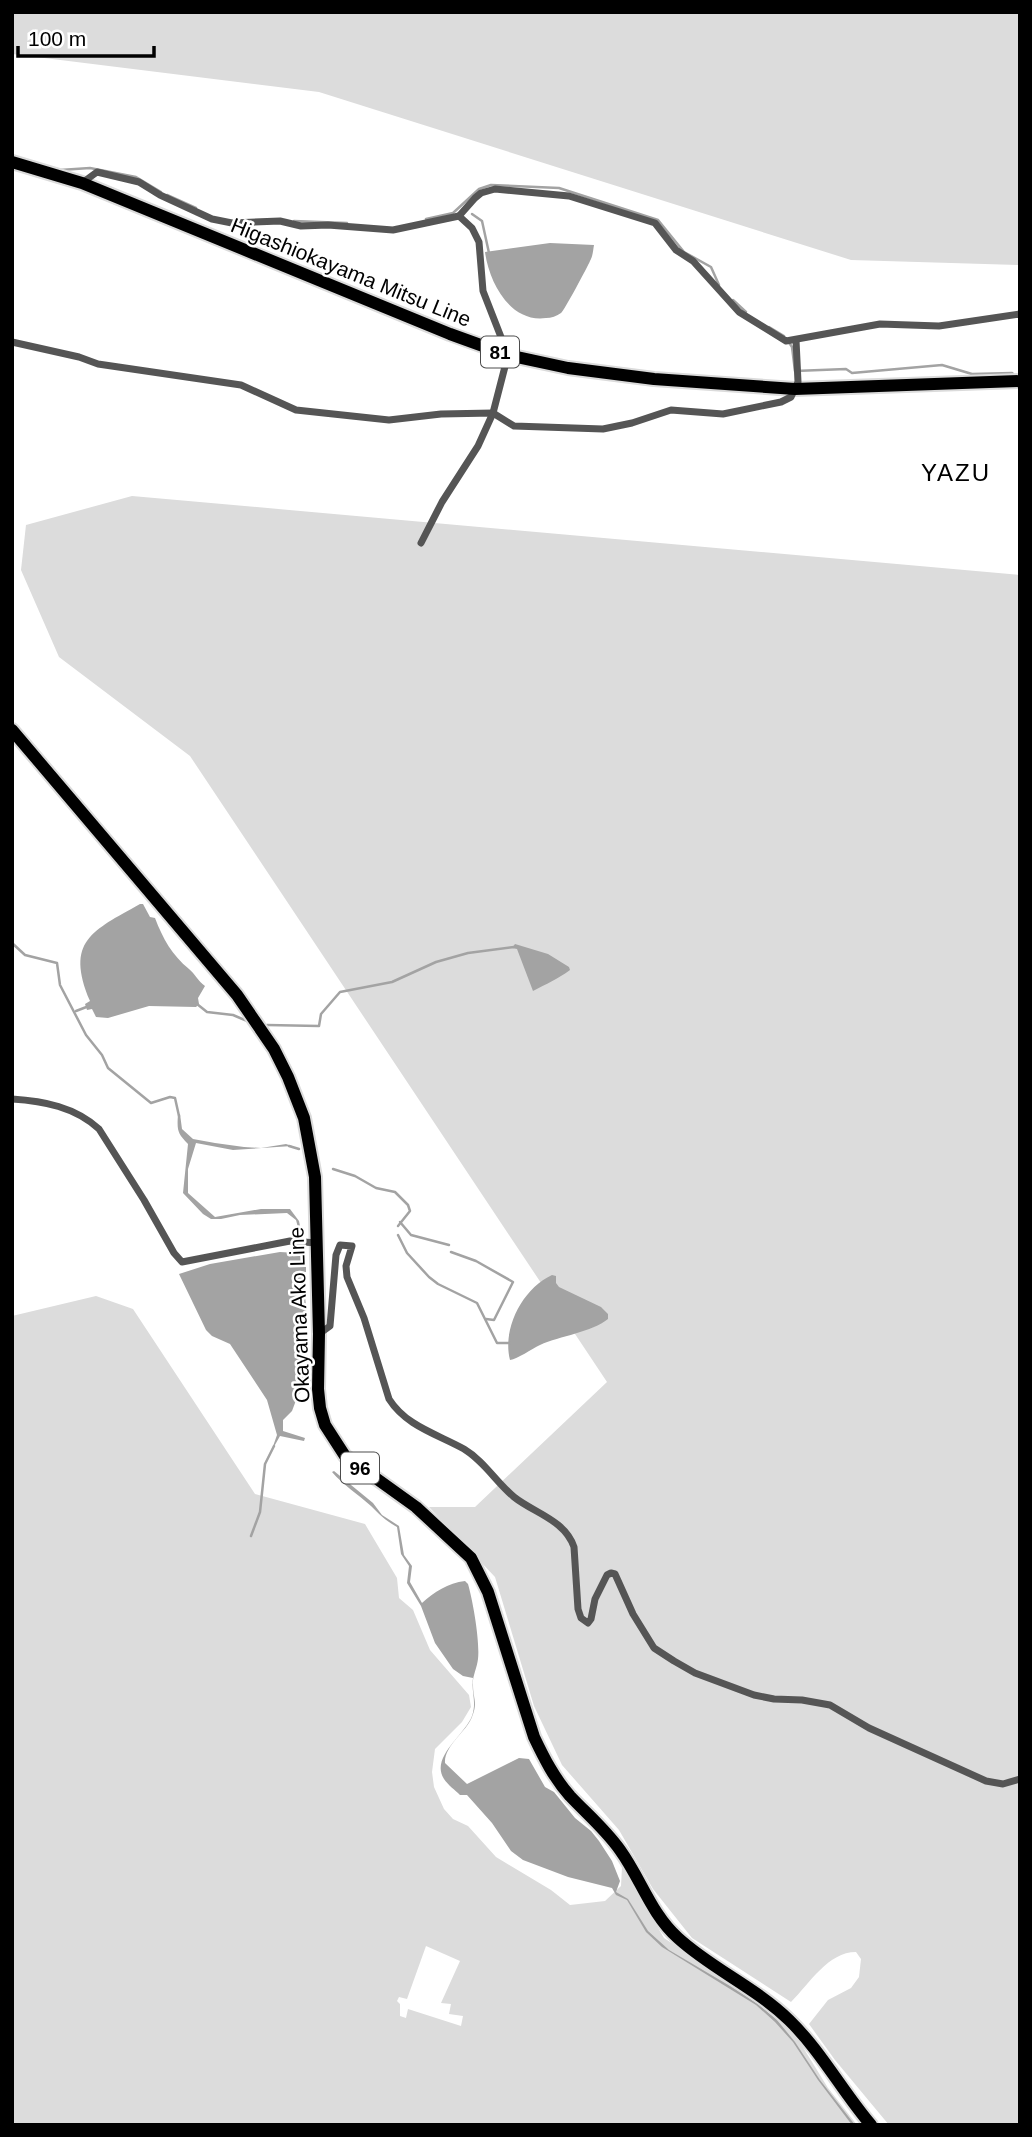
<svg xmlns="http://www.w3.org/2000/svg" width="1032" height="2137" font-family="Arial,sans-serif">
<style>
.green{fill:#dcdcdc;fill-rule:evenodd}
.water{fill:#a3a3a3}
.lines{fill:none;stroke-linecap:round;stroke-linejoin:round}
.stream{stroke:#a3a3a3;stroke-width:2.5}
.primary-casing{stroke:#dbdbdb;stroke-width:16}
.minor{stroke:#555;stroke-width:7}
.primary{stroke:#000;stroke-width:12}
.labels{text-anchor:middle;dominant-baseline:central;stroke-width:5;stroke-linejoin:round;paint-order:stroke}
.shield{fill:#fff;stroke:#4c4c4c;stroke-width:2}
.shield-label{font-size:19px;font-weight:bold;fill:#000}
.street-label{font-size:21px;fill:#000;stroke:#fff}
.quarter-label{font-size:24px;letter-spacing:2px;fill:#000;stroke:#fff}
</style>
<rect width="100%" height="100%" fill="#fff"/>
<g class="green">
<polygon points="12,12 1020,12 1020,265 851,260 319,92 12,54"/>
<path d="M132 496 1020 575V2125H889L835 2060 809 2024 828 2000 851 1988 859 1977 861 1959 856 1952C828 1952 810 1983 791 2002L692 1938 653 1889 619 1830 562 1765 534 1706 495 1577 429 1507H475L607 1382 190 756 59 657 21 570 26 525Z"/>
<path d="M96 1296 133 1309 255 1494 365 1524 397 1578 399 1598 413 1610 430 1650 469 1695 471 1707 462 1722 435 1749 432 1772 434 1787 444 1809 453 1819 468 1826 496 1857 551 1890 570 1905 605 1901 621 1886 622 1867 664 1938 708 1967 793 2031 828 2088 857 2125H12V1316ZM426 1946 460 1961 441 2003 451 2004 449 2014 463 2016 461 2026 408 2009 406 2018 400 2016V2004L397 2001 399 1997 407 1999Z"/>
</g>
<g class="water">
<path d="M550 243 594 245C593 250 593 256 590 261 588 266 564 311 561 313 557 316 551 318 546 318 510 323 489 282 485 252Z"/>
<path d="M140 904H143L150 917 155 918C163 939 172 955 189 969 195 974 198 981 205 986L198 998 199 1004 196 1007 149 1006 108 1018 96 1017 92 1009 87 1010 85 1004 90 1001C65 941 92 931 140 904Z"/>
<path d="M515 944 548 954 569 967 570 970C558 979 546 984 533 991L517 949 512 948Z"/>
<path d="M178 1114H180L182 1129 193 1139 215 1143 244 1147 261 1148 286 1144 292 1146 233 1150 196 1143 188 1169V1193L215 1217 261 1209H290L299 1221 302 1236 300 1235 296 1220 287 1213 240 1215 221 1219H211L203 1214 183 1193 188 1144C177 1133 177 1130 178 1114Z"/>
<path d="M280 1252 297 1253 298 1256 306 1254V1272H301C309 1309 308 1348 306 1386L298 1395 292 1411 283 1420V1431L305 1438 304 1441 280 1436 271 1452 277 1435 267 1400 230 1344 212 1336 206 1330 179 1274 210 1264Z"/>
<path d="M552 1275 556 1276V1283L559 1287 601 1307 608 1314V1319C592 1332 560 1336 540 1345 531 1349 518 1359 510 1360 502 1329 522 1289 552 1275Z"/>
<path d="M334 1471 373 1503 382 1515 399 1526 404 1555 412 1566 410 1582 422 1603C434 1592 448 1583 465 1581L468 1584C473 1601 480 1642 478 1659 477 1668 472 1677 473 1685 473 1699 478 1702 472 1717 466 1732 444 1746 445 1763L467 1784 519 1758 529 1759 545 1787 554 1792 575 1818 591 1831 599 1841 612 1861 620 1881 616 1892 628 1899 648 1931 669 1950 730 1986 758 2004 777 2020 795 2042 820 2080 855 2125H852L818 2080 793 2042 775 2022 756 2005 662 1947 646 1932 627 1900 616 1895 612 1888 568 1877 523 1860 511 1851 492 1823 467 1795H460C455 1790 448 1785 444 1779 430 1757 464 1736 472 1716 477 1702 471 1692 473 1678L463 1676 453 1669 435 1643 421 1606 407 1583 409 1566 401 1554 397 1527C386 1521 379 1514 371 1506 358 1494 343 1485 332 1472Z"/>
</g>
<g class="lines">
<g class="stream">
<polyline points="12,156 60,170 90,168 136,177 161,192"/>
<polyline points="167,195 196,208"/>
<polyline points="472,214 482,221 489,253"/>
<polyline points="426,219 453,213 479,189 491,185 559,188 658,220 684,252 711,267 719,285"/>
<polyline points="294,221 347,223"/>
<polyline points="733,300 746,312"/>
<polyline points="769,327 784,336"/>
<polyline points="788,341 792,347 795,371 846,369 852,373 942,365 972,374 1012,373 1015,376"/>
<polyline points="12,943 25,955 57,963 60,985 86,1035 102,1055 108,1068 151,1103 170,1097 175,1098 179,1116"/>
<polyline points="197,1004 207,1012 233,1015 252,1023"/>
<polyline points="76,1011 89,1006"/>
<polyline points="267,1025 319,1026 321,1014 340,992 392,982 436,962 468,953 514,947"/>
<polyline points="289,1146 299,1149"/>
<polyline points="333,1169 355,1176 376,1188 395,1192 408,1205 410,1211 398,1226"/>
<polyline points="400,1222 411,1235 449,1245"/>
<polyline points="398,1235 407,1253 429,1277 438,1284 477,1303 497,1343 510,1343"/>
<polyline points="451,1252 476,1261 513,1282 494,1320 486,1319"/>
<polyline points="251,1536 260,1512 265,1464 274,1446"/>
</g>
<defs>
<g id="primary">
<polyline points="12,162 82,183 450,334 508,355 568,368 654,379 795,389 1020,381"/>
<path d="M12 730 237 995 274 1049 288 1077 304 1118 315 1177 319 1334 318 1389 320 1408 325 1425 345 1456 416 1507 471 1558 488 1592 534 1737C544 1758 554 1778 570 1796 587 1814 605 1829 620 1850 641 1879 651 1914 678 1938 712 1969 755 1987 789 2020 821 2051 842 2091 871 2125"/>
</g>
</defs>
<use href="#primary" class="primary-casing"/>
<g class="minor">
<polyline points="82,183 97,172 139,182 160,195 212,219 232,223 280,221 301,226 328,225 393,230 459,216 475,198 481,193 495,189 569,196 655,223 676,250 693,261 739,312 786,341 880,324 939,326 1020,314"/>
<polyline points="12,342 79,357 98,364 241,385 296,410 389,420 441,414 493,413 514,426 603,429 632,423 671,410 723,414 781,402 791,397 798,382 796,340"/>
<polyline points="421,543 442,502 478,446 493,413 508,355 483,291 479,242 472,228 459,216"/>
<path d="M12 1099C44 1101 75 1107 99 1129L144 1200 174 1253 182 1262 290 1241 317 1243"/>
<path d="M319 1334 330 1326 336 1255 340 1245 352 1246 346 1266 347 1277 364 1318 389 1399C406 1426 437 1434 464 1449 484 1461 496 1482 514 1497 534 1513 565 1520 574 1547L578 1609 581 1618 588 1623 591 1619 595 1599 607 1575 611 1573 615 1574 633 1614 654 1648 674 1661 695 1673 754 1695 774 1699 802 1700 830 1705 869 1728 986 1781 1003 1784 1020 1779"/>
</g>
<use href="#primary" class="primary"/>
</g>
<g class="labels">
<g class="shield">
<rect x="481" y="336.5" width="38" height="31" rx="5"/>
<rect x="341" y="1452.5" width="38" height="31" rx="5"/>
</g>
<g class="shield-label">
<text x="500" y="352">81</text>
<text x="360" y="1468">96</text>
</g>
<g class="street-label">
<text transform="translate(351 272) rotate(22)">Higashiokayama Mitsu Line</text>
<text transform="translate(299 1315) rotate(-92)">Okayama Ako Line</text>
</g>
<g class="quarter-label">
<text x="956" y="472">YAZU</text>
</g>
</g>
<rect width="1032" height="2137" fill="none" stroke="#000000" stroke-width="28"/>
<path d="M18 46v10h136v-10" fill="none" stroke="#000000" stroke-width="3.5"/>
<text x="28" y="46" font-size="21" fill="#000000" stroke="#ffffff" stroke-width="5" paint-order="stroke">100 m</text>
</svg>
